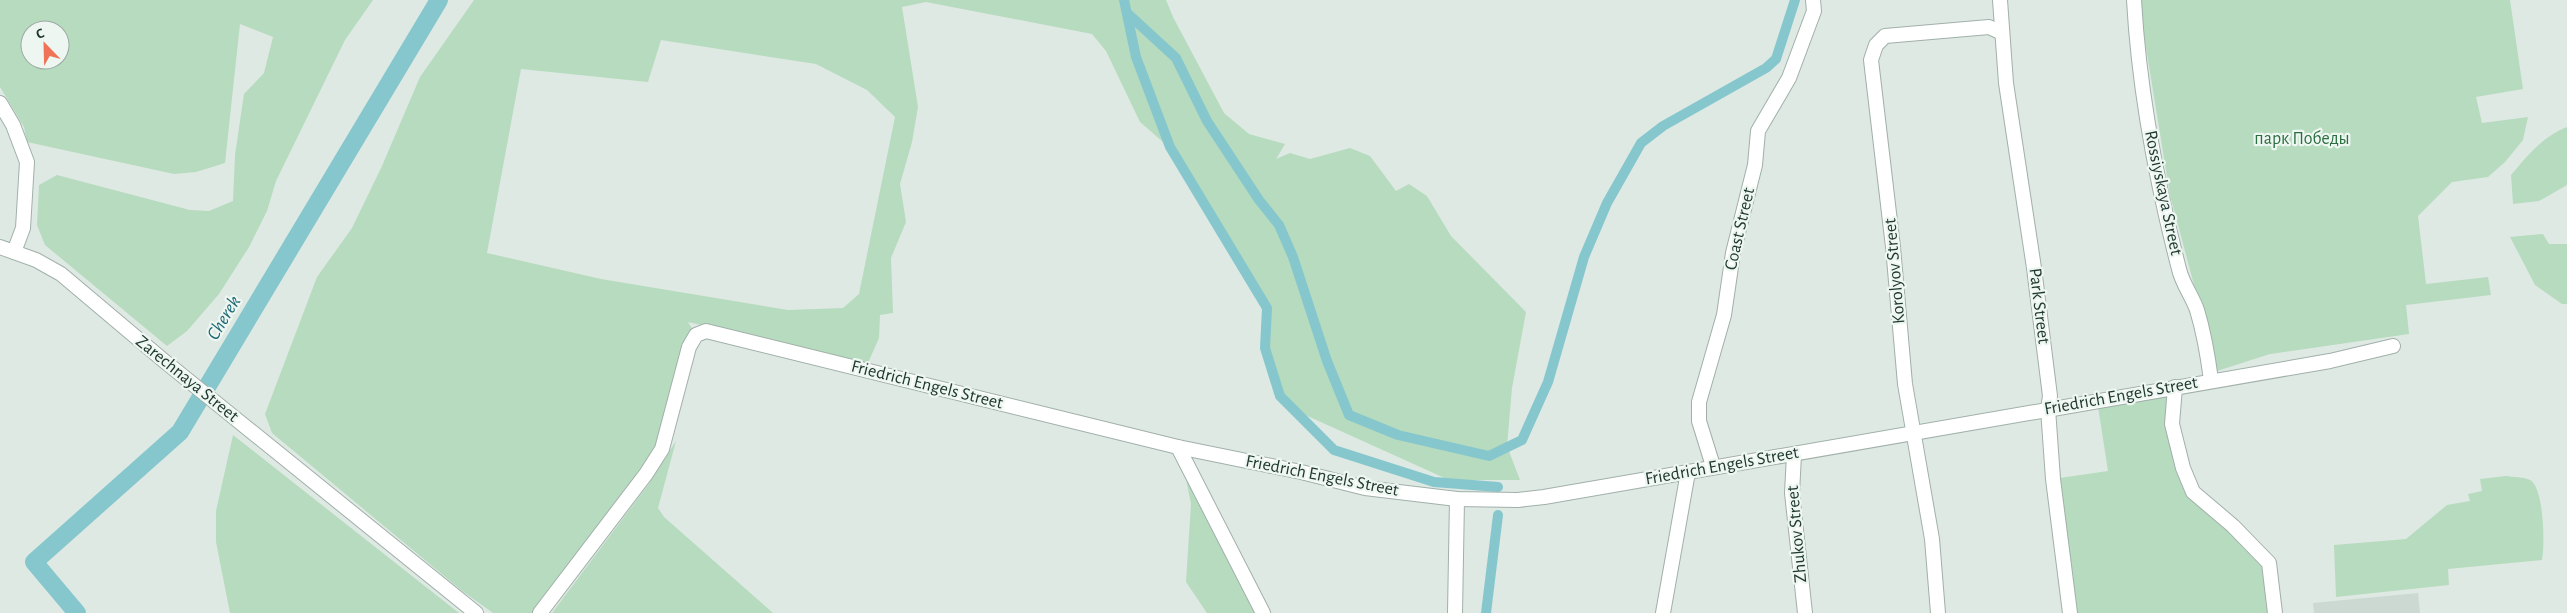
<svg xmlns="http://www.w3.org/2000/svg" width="2567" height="613" font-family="'Alegreya Sans',sans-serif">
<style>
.built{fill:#ccd9d2}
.green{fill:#b7dbbe;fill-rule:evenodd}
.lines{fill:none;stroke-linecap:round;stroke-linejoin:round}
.canal{stroke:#86c7ce;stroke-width:10}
.river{stroke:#86c7ce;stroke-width:18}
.minor-casing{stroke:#a1b0aa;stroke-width:16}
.minor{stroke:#fff;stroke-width:14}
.labels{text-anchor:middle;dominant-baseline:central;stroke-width:4.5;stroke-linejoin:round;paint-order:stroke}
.park-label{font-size:18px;fill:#2b6e41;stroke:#eef6f2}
.street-label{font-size:18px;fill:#203830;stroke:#eef6f2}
.water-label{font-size:19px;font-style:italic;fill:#1c6973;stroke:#eef6f2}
</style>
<rect width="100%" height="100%" fill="#dee9e3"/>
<polygon class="built" points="2418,593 2420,613 2314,613 2313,603"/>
<g class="green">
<path d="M0 0H373L345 40 276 181 267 211 249 247 219 294 187 331 167 346 45 245 37 225 39 185 57 175 190 210 209 211 233 201 235 155 244 94 264 73 273 37 240 24 225 163 196 172 174 174 27 142 24 127 0 87ZM30 30H60V60H30Z"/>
<path d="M474 0H1166L1173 17 1224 113 1249 134 1285 144 1276 159 1290 153 1310 159 1350 148 1370 156 1396 191 1409 184 1427 196 1451 236 1526 312 1512 388 1507 446 1520 480H1449L1292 409 1280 396 1265 348 1267 308 1170 148 1140 122 1106 51 1092 34 926 2 902 7 918 107 912 142 900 184 906 222 891 258 893 313 880 315 879 338 868 363 688 322 696 335 662 449 540 613H493L461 590 272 433 265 414 317 277 352 228 382 166 420 77ZM661 40 816 64 867 90 895 117 859 294 843 308 788 310 601 279 487 253 521 69 648 82Z"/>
<polygon points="2141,0 2510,0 2523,89 2476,97 2482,123 2528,117 2523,140 2505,162 2488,177 2452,182 2418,216 2426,284 2488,277 2491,295 2406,305 2409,334 2270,354 2217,371 2170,195 2142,23"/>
<path d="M2567 127V185L2539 201 2513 204 2511 175C2527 156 2543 136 2567 127Z"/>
<polygon points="2543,234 2549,244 2567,244 2567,304 2562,304 2535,285 2510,237"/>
<polygon points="2175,387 2173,405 2193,492 2269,563 2275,613 2070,613 2053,479 2108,471 2097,400"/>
<polygon points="233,435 459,613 230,613 216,542 216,511"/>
<polygon points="676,441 658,508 664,517 773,613 552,613 648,485"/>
<path d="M2506 476C2513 477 2524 477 2530 480 2544 487 2545 545 2542 560L2448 569 2449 585 2336 597 2334 545 2406 539 2447 505 2470 501 2468 494 2482 491 2480 479Z"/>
<polygon points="1186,479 1255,613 1207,613 1186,582 1191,504"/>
</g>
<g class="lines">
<g class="canal">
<polyline points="1124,0 1136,57 1170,147 1267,308 1265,348 1280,396 1334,450 1434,482 1498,487"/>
<polyline points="1127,13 1176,58 1207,121 1259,200 1279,225 1293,257 1327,361 1349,415 1398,435 1489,456 1522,440 1548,382 1584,257 1607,203 1641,143 1663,126 1766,68 1776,59 1795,0"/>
<polyline points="1486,613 1498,515"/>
</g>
<polyline class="river" points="77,613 34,562 180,432 439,0"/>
<defs>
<g id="minor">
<polyline points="2000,0 2006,83 2034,268 2050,396 2048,409 2053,479 2070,613"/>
<path d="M2134 0C2139 91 2156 180 2179 269 2182 283 2192 296 2197 310 2204 333 2208 357 2211 380"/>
<polyline points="0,103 13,125 27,162 23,228 14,252"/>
<polyline points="0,247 36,260 61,274 163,360 476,613"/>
<polyline points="2175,387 2172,424 2183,468 2193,492 2233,526 2269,563 2275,613"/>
<polyline points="1178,447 1263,613"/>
<polyline points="1794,455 1792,493 1805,613"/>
<polyline points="1713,466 1699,421 1699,402 1724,315 1733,253 1755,165 1758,131 1789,78 1814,11 1813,0"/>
<polyline points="540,613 646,474 662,449 689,347 696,335 706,331 1178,447 1301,472 1365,488 1457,499 1518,500 1544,497 2330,361 2393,346"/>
<polyline points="1455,613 1457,499"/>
<polyline points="1663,613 1688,472"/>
<polyline points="1938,613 1932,539 1905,384 1893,247 1871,60 1876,45 1885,36 1989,27 2002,33"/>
</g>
</defs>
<use href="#minor" class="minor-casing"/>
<use href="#minor" class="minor"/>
</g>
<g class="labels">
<g class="park-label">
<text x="2302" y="139">парк Победы</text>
</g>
<g class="street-label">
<text transform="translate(2163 193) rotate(78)">Rossiyskaya Street</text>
<text transform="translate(1740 229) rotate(-77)">Coast Street</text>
<text transform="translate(1895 271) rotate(-95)">Korolyov Street</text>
<text transform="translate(2039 306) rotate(83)">Park Street</text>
<text transform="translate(187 379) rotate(39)">Zarechnaya Street</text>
<text transform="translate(927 385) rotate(14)">Friedrich Engels Street</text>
<text transform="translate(2121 396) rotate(-10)">Friedrich Engels Street</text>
<text transform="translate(1722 466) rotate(-10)">Friedrich Engels Street</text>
<text transform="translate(1322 476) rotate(11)">Friedrich Engels Street</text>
<text transform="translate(1797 534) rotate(-95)">Zhukov Street</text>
</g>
<g class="water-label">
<text transform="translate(224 318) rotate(-59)">Cherek</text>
</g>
</g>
<g transform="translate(45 45) rotate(337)"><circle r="24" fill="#eef6f2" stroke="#9caaa4"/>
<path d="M0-4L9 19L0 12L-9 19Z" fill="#ef7356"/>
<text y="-8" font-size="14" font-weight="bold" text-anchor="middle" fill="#203830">С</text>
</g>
</svg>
